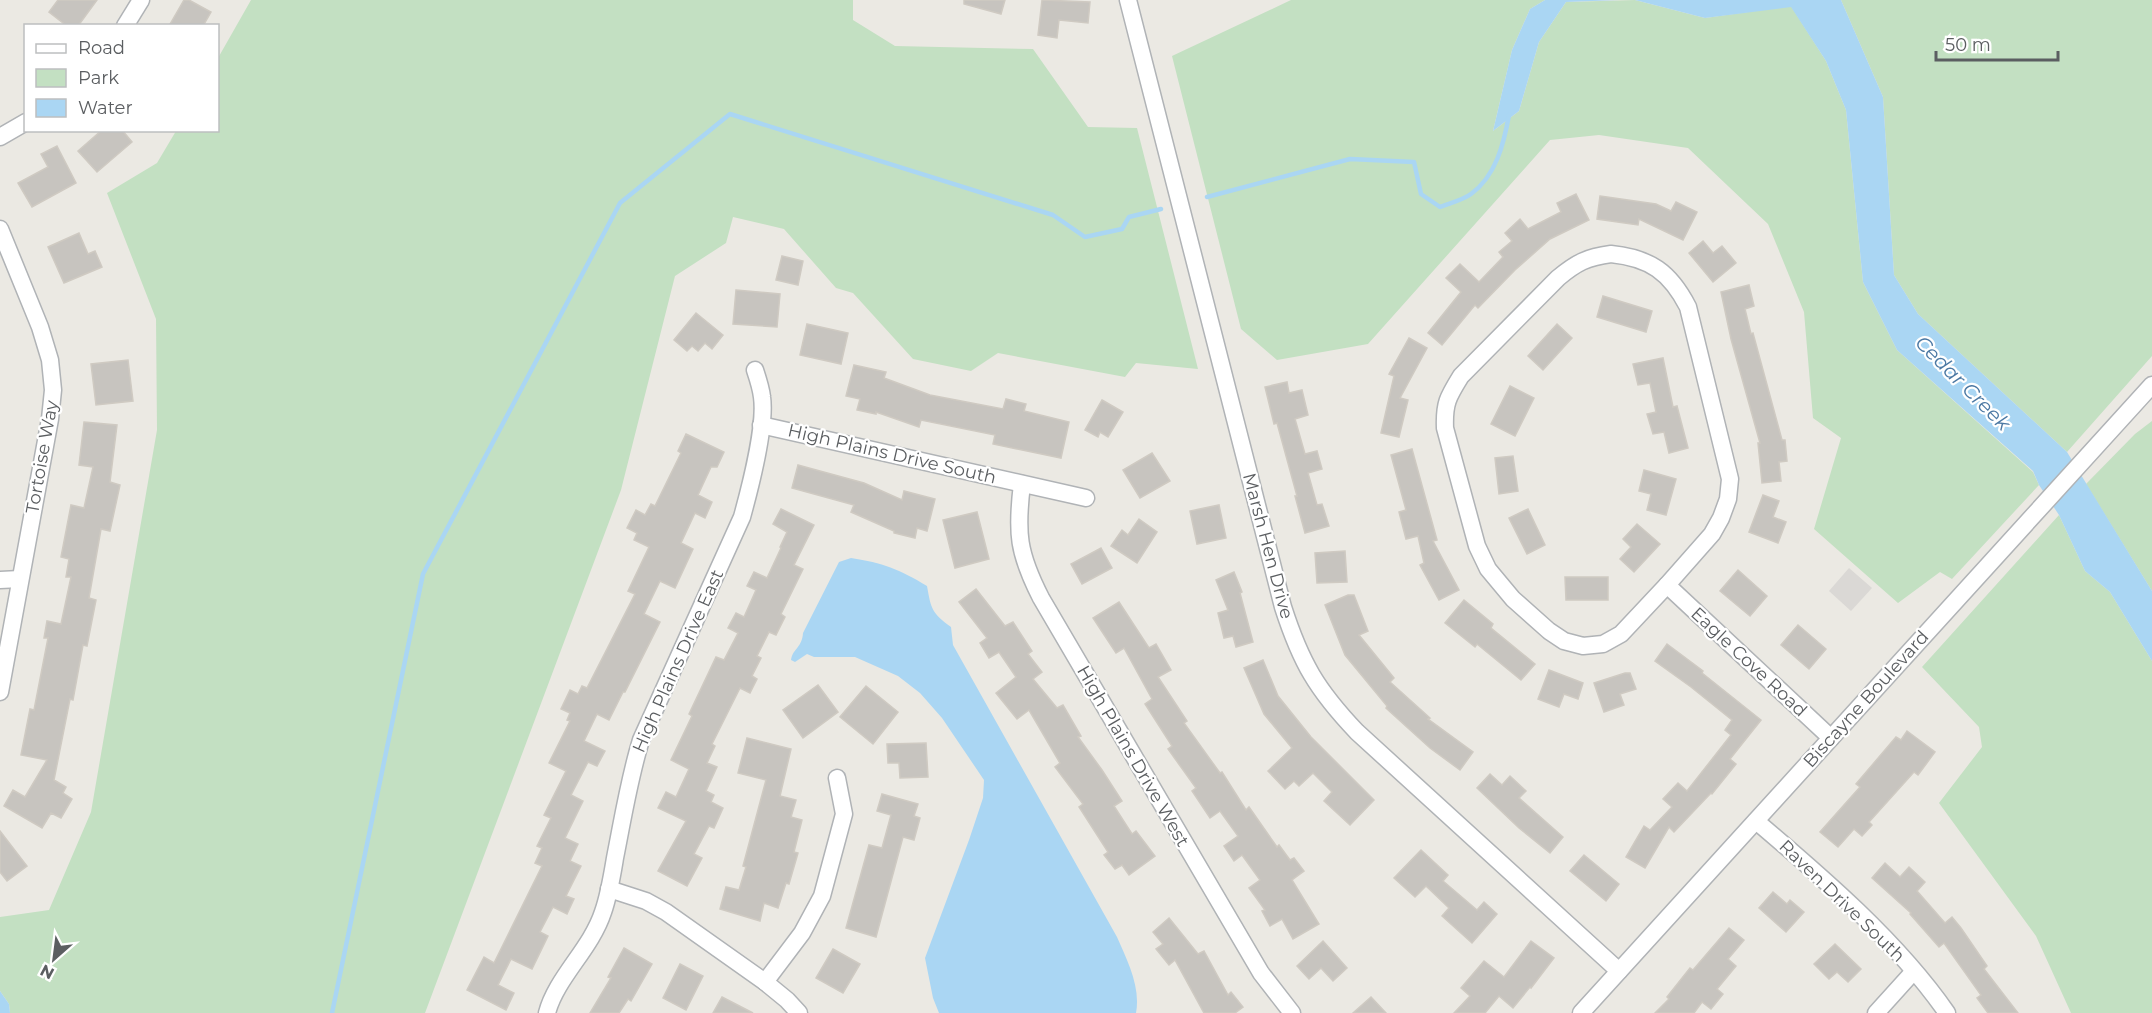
<svg xmlns="http://www.w3.org/2000/svg" width="2152" height="1013" font-family="Montserrat,sans-serif">
<style>
.industrial{fill:#dad8d5}
.green{fill:#c3e0c2}
.water{fill:#aad6f3}
.lines{fill:none;stroke-linecap:round;stroke-linejoin:round}
.stream{stroke:#aad6f3;stroke-width:4.5}
.building{fill:#c7c4bf;stroke:#cfcac2;stroke-width:1.5}
.minor-casing{stroke:#b0b3b6;stroke-width:19}
.minor{stroke:#fff;stroke-width:16}
.labels{text-anchor:middle;dominant-baseline:central;stroke-width:4.5;stroke-linejoin:round;paint-order:stroke}
.street-label{font-size:18px;fill:#5b5e61;stroke:#fff}
.water-label{font-size:20px;font-style:italic;fill:#4b78a3;stroke:#fff}
</style>
<rect width="100%" height="100%" fill="#ebe9e3"/>
<polygon class="industrial" points="1849,568 1872,588 1851,611 1829,591"/>
<g class="green">
<polygon points="251,0 853,0 853,20 895,46 1033,49 1088,127 1137,128 1198,369 1136,363 1125,377 998,353 971,371 913,359 853,293 836,288 784,229 733,217 726,243 675,276 621,490 425,1013 10,1013 9,1004 0,991 0,917 49,910 91,812 157,430 156,319 107,193 157,163 176,131 218,130 218,58"/>
<polygon points="1291,0 1545,0 1530,9 1512,50 1493,131 1519,111 1539,42 1566,2 1635,0 1705,18 1791,6 1826,61 1846,110 1863,282 1897,350 2033,472 2039,485 1952,579 1940,572 1898,603 1814,529 1841,438 1813,418 1804,312 1768,224 1688,148 1599,135 1550,140 1368,344 1277,360 1241,329 1172,56"/>
<polygon points="1841,0 2152,0 2152,356 2067,452 1918,314 1894,275 1883,97"/>
<polygon points="2152,421 2152,591 2086,484 2135,434"/>
<polygon points="2059,515 2085,571 2110,592 2152,661 2152,1013 2071,1013 2036,936 1939,803 1982,747 1979,727 1922,667"/>
</g>
<g class="water">
<polygon points="1545,0 1619,0 1566,2 1539,42 1519,111 1493,131 1512,50 1530,9"/>
<polygon points="1635,0 1841,0 1883,97 1894,275 1918,314 2067,452 2152,591 2152,661 2110,592 2085,571 2059,515 2039,485 2033,471 1897,350 1863,282 1846,110 1826,61 1791,7 1705,18"/>
<path d="M851 558C883 563 899 569 927 586 931 609 932 613 951 627L953 645 1117 937C1127 960 1141 987 1136 1013H939L933 998 925 958 969 840 983 798 984 780 942 718 920 693 898 676 855 657H814L807 654 795 662 791 660C793 648 802 648 803 633L839 562Z"/>
<polygon points="0,991 9,1004 10,1013 0,1013"/>
</g>
<g class="lines">
<g class="stream">
<path d="M1207 197 1350 159 1414 162 1421 194 1440 207C1450 203 1463 200 1471 194 1496 176 1504 143 1509 115"/>
<polyline points="332,1013 423,574 620,203 730,114 1053,215 1085,237 1122,229 1129,217 1161,209"/>
</g>
</g>
<g class="building">
<polygon points="58,0 97,0 78,26 67,26 49,12"/>
<polygon points="184,0 189,0 211,12 203,26 169,26"/>
<polygon points="964,0 1005,0 1001,14 964,4"/>
<polygon points="1042,0 1090,2 1088,23 1059,20 1057,38 1038,35"/>
<polygon points="102,130 122,130 132,142 97,172 78,151"/>
<polygon points="57,146 76,183 32,207 18,183 48,167 41,154"/>
<polygon points="1576,194 1589,220 1550,239 1515,270 1478,308 1475,305 1442,345 1428,333 1461,292 1446,278 1460,264 1479,282 1503,257 1499,252 1512,241 1505,233 1520,219 1528,229 1561,212 1557,203"/>
<polygon points="1600,196 1656,204 1671,211 1676,202 1697,212 1683,240 1639,219 1638,225 1597,219"/>
<polygon points="79,233 88,254 95,251 102,267 64,283 48,247"/>
<polygon points="1703,241 1713,253 1722,246 1736,263 1713,282 1689,253"/>
<polygon points="782,256 803,261 798,285 776,280"/>
<polygon points="1749,285 1754,306 1745,309 1751,334 1753,333 1782,440 1785,440 1787,461 1779,462 1781,481 1762,483 1758,443 1760,443 1731,339 1721,292"/>
<polygon points="736,290 780,294 777,327 733,324"/>
<polygon points="1603,296 1652,311 1646,332 1597,317"/>
<polygon points="696,313 723,335 712,349 705,343 698,351 692,346 687,351 674,340"/>
<polygon points="807,324 848,333 841,364 800,355"/>
<polygon points="1557,324 1572,338 1543,370 1528,356"/>
<polygon points="1409,338 1427,348 1400,398 1408,400 1399,437 1381,433 1394,376 1389,374"/>
<polygon points="1663,358 1673,407 1677,406 1688,448 1669,453 1664,432 1653,434 1647,414 1656,412 1650,383 1638,385 1633,364"/>
<polygon points="128,360 133,401 96,405 91,364"/>
<polygon points="854,365 886,372 884,378 930,395 1003,409 1006,399 1026,404 1024,411 1069,422 1061,458 993,444 995,435 921,420 919,427 876,412 876,414 857,410 860,399 846,396"/>
<polygon points="1287,382 1289,393 1302,390 1308,415 1295,419 1305,454 1317,451 1322,469 1308,473 1317,505 1322,504 1329,526 1305,533 1295,496 1297,496 1277,423 1274,424 1265,387"/>
<polygon points="1510,386 1534,398 1515,436 1491,424"/>
<polygon points="1102,400 1123,412 1108,437 1100,432 1098,437 1085,430"/>
<polygon points="84,422 117,425 110,482 120,485 110,531 101,529 89,598 96,600 87,646 83,645 73,700 70,699 54,780 66,787 63,793 72,799 61,818 51,813 42,828 4,806 13,790 25,797 47,760 21,755 30,709 34,710 48,638 44,638 47,621 61,624 71,577 66,577 69,559 61,557 71,505 84,508 93,467 79,465"/>
<polygon points="686,434 724,452 717,467 711,467 698,495 712,502 705,518 695,513 681,543 693,549 675,588 660,581 644,614 660,622 625,692 623,692 609,720 597,714 584,741 605,751 597,766 588,762 571,795 583,801 565,838 578,844 570,861 581,866 566,896 574,899 567,914 553,907 540,932 548,936 532,969 511,959 498,985 514,993 506,1010 467,990 484,957 494,963 542,866 535,863 542,848 537,846 551,818 544,815 566,771 549,763 570,721 567,720 570,713 561,709 570,690 578,694 582,686 587,688 635,594 628,591 649,547 634,540 637,533 627,528 636,510 645,515 651,504 655,506 681,453 678,451"/>
<polygon points="1412,449 1437,540 1433,541 1459,590 1439,600 1420,565 1424,563 1418,536 1406,539 1399,512 1406,510 1391,455"/>
<polygon points="1152,453 1170,481 1140,498 1123,470"/>
<polygon points="1513,456 1518,491 1499,494 1495,458"/>
<polygon points="798,465 864,483 902,500 904,491 935,499 927,531 917,528 915,538 894,533 894,531 851,512 854,505 792,488"/>
<polygon points="1644,470 1676,479 1666,515 1647,510 1651,494 1639,491"/>
<polygon points="1763,495 1779,501 1773,517 1786,522 1778,543 1749,532"/>
<polygon points="1219,505 1226,538 1197,544 1190,511"/>
<polygon points="781,509 814,525 794,565 803,569 781,614 785,617 776,635 769,632 757,656 761,658 752,676 757,679 750,693 740,688 712,744 715,746 707,763 717,767 706,791 714,795 711,802 723,808 714,828 709,826 694,854 702,858 687,886 658,871 686,821 658,808 666,792 676,797 689,769 671,760 692,716 689,714 716,657 724,660 738,633 728,628 736,613 744,617 756,590 747,586 754,572 767,578 781,548 780,547 787,532 773,524"/>
<polygon points="1528,509 1545,545 1527,554 1509,518"/>
<polygon points="977,512 989,559 955,568 943,520"/>
<polygon points="1139,519 1157,532 1137,563 1111,546 1122,530 1128,535"/>
<polygon points="1637,524 1660,544 1634,572 1620,559 1631,547 1623,539"/>
<polygon points="1101,548 1112,568 1082,584 1071,564"/>
<polygon points="1345,551 1347,582 1317,583 1315,553"/>
<polygon points="1738,570 1767,596 1750,616 1720,591"/>
<polygon points="1234,572 1242,592 1240,593 1253,642 1236,647 1233,636 1224,638 1218,613 1228,610 1216,580"/>
<polygon points="1565,577 1608,577 1608,600 1566,600"/>
<polygon points="976,589 1005,626 1013,622 1032,651 1028,654 1042,672 1033,679 1057,708 1063,705 1081,736 1078,737 1102,770 1122,801 1114,806 1132,834 1136,831 1155,856 1129,875 1122,865 1115,869 1104,855 1108,852 1079,807 1083,804 1055,767 1060,763 1029,710 1017,719 996,693 1016,677 999,652 989,658 980,643 987,638 959,602"/>
<polygon points="1348,595 1354,595 1368,631 1359,635 1394,678 1390,682 1430,718 1428,719 1473,752 1460,770 1430,748 1386,708 1387,706 1345,655 1325,605"/>
<polygon points="1464,600 1493,624 1491,628 1535,664 1521,680 1477,644 1475,647 1445,623"/>
<polygon points="1119,602 1149,648 1156,644 1171,670 1158,677 1187,721 1184,723 1220,773 1222,772 1246,810 1249,807 1277,847 1279,845 1290,860 1294,858 1304,871 1292,880 1319,924 1293,939 1282,919 1270,926 1262,911 1265,910 1249,888 1260,880 1242,855 1234,861 1224,846 1238,836 1220,811 1210,818 1192,791 1196,788 1168,749 1172,746 1145,704 1152,699 1124,648 1116,653 1093,618"/>
<polygon points="1798,625 1826,649 1809,669 1781,645"/>
<polygon points="1667,644 1703,671 1702,673 1761,720 1730,759 1736,764 1712,794 1711,793 1674,832 1669,827 1645,868 1626,857 1644,826 1650,830 1672,807 1663,799 1678,783 1687,791 1731,735 1725,730 1732,720 1691,687 1655,661"/>
<polygon points="1263,660 1278,696 1311,737 1374,800 1350,825 1324,801 1332,792 1313,773 1299,786 1294,781 1285,789 1268,771 1292,748 1264,714 1244,668"/>
<polygon points="1549,670 1583,683 1578,699 1564,694 1559,707 1538,699"/>
<polygon points="1625,673 1630,673 1636,689 1620,694 1624,705 1604,712 1594,683"/>
<polygon points="818,685 838,712 803,738 783,710"/>
<polygon points="866,686 898,712 873,744 840,717"/>
<polygon points="1907,731 1935,752 1918,775 1914,772 1869,822 1872,825 1862,836 1854,829 1838,847 1820,832 1860,787 1856,784 1896,737 1901,740"/>
<polygon points="747,738 791,749 780,796 796,800 791,817 802,820 794,852 798,853 789,884 786,883 778,908 764,903 760,921 720,909 726,887 739,890 746,867 743,866 766,780 738,773"/>
<polygon points="926,743 928,777 900,778 899,763 888,763 887,744"/>
<polygon points="1490,774 1502,785 1510,776 1526,791 1519,798 1563,837 1550,853 1519,828 1477,788"/>
<polygon points="882,794 918,804 914,816 920,818 914,840 903,837 876,937 846,928 869,845 882,848 891,815 877,811"/>
<polygon points="0,831 27,866 7,881 0,872"/>
<polygon points="1421,850 1448,875 1443,881 1477,910 1484,902 1497,914 1472,943 1442,916 1449,908 1426,886 1415,897 1394,878"/>
<polygon points="1584,855 1619,884 1606,901 1570,871"/>
<polygon points="1885,863 1900,877 1909,867 1925,882 1917,891 1945,923 1952,917 1961,928 1987,966 1984,969 2018,1013 1988,1013 1977,998 1981,995 1944,943 1939,947 1910,914 1911,913 1872,878"/>
<polygon points="1773,892 1787,904 1790,900 1804,912 1786,932 1759,908"/>
<polygon points="1169,918 1198,954 1204,951 1228,995 1231,992 1243,1007 1235,1013 1204,1013 1175,960 1169,965 1156,949 1163,944 1153,932"/>
<polygon points="1729,928 1744,940 1728,959 1736,966 1717,989 1723,994 1711,1009 1702,1002 1694,1013 1655,1013 1669,999 1667,997 1690,968 1693,970"/>
<polygon points="1323,941 1347,968 1333,981 1321,968 1309,979 1297,966"/>
<polygon points="1531,941 1554,958 1531,988 1530,987 1513,1008 1499,996 1485,1013 1454,1013 1470,996 1461,988 1484,961 1504,977"/>
<polygon points="1835,944 1861,969 1848,982 1837,972 1829,979 1814,964"/>
<polygon points="624,948 652,964 631,1001 628,999 619,1013 590,1013 611,978 608,977"/>
<polygon points="833,949 860,964 843,993 816,978"/>
<polygon points="680,964 703,976 686,1010 663,998"/>
<polygon points="722,997 753,1013 713,1013"/>
<polygon points="1371,997 1386,1013 1353,1013"/>
</g>
<g class="lines">
<defs>
<g id="minor">
<path d="M1128 0 1283 607C1301 663 1317 690 1357 732L1619 971"/>
<polyline points="125,26 141,0"/>
<polyline points="0,137 26,122"/>
<polyline points="0,229 40,327 50,360 53,390 50,419 0,692"/>
<path d="M1611 254C1650 258 1670 272 1688 307L1730 479 1728 499 1721 518 1712 534 1667 585 1621 634 1603 644 1583 646 1564 641 1549 631 1513 599 1488 569 1477 546 1445 428C1444 403 1448 397 1461 376L1558 278C1576 263 1587 257 1611 254Z"/>
<polyline points="761,425 1086,498"/>
<path d="M1022 484C1016 533 1018 553 1041 598L1261 973 1292 1013"/>
<polyline points="0,580 20,579"/>
<polyline points="1667,585 1831,738"/>
<path d="M1756 821C1822 877 1898 942 1947 1013"/>
<polyline points="609,889 646,901 666,912 765,982 787,1000 799,1013"/>
<polyline points="765,982 802,933 822,896 844,814 837,778"/>
<path d="M547 1013C556 978 591 949 603 912 609 895 612 876 615 858 623 818 629 779 641 740L742 517C750 488 766 425 762 397 761 388 758 379 755 370"/>
<polyline points="1581,1013 2152,385"/>
<polyline points="1876,1013 1914,971"/>
</g>
</defs>
<use href="#minor" class="minor-casing"/>
<use href="#minor" class="minor"/>
</g>
<g class="labels">
<g class="street-label">
<text transform="translate(892 454) rotate(13)">High Plains Drive South</text>
<text transform="translate(42 457) rotate(-80)">Tortoise Way</text>
<text transform="translate(1268 546) rotate(75)">Marsh Hen Drive</text>
<text transform="translate(678 661) rotate(-66)">High Plains Drive East</text>
<text transform="translate(1749 662) rotate(43)">Eagle Cove Road</text>
<text transform="translate(1866 699) rotate(-48)">Biscayne Boulevard</text>
<text transform="translate(1133 756) rotate(60)">High Plains Drive West</text>
<text transform="translate(1842 901) rotate(44)">Raven Drive South</text>
</g>
<g class="water-label">
<text transform="translate(1963 383) rotate(45)">Cedar Creek</text>
</g>
</g>
<rect x="24" y="24" width="195" height="108" fill="#ffffff" stroke="#bdbfc0" stroke-width="1.5"/>
<rect x="36" y="44" width="30" height="9" fill="#ffffff" stroke="#bdbfc0" stroke-width="1.5"/>
<text x="78" y="54" font-size="18" fill="#5b5e61">Road</text>
<rect x="36" y="69" width="30" height="18" fill="#c3e0c2" stroke="#bdbfc0" stroke-width="1.5"/>
<text x="78" y="84" font-size="18" fill="#5b5e61">Park</text>
<rect x="36" y="99" width="30" height="18" fill="#aad6f3" stroke="#bdbfc0" stroke-width="1.5"/>
<text x="78" y="114" font-size="18" fill="#5b5e61">Water</text>
<g transform="translate(54 959) rotate(208)" stroke="#ffffff" stroke-width="4.5" paint-order="stroke">
<path d="M0-4.5L10 22L0 15L-10 22Z" fill="#5b5e61"/>
<text y="-9" font-size="16" font-weight="bold" text-anchor="middle" fill="#5b5e61">N</text>
</g>
<path d="M1936 51v9h122v-9" fill="none" stroke="#5b5e61" stroke-width="3"/>
<text x="1945" y="51" font-size="18" fill="#5b5e61" stroke="#ffffff" stroke-width="4.5" paint-order="stroke">50 m</text>
</svg>
